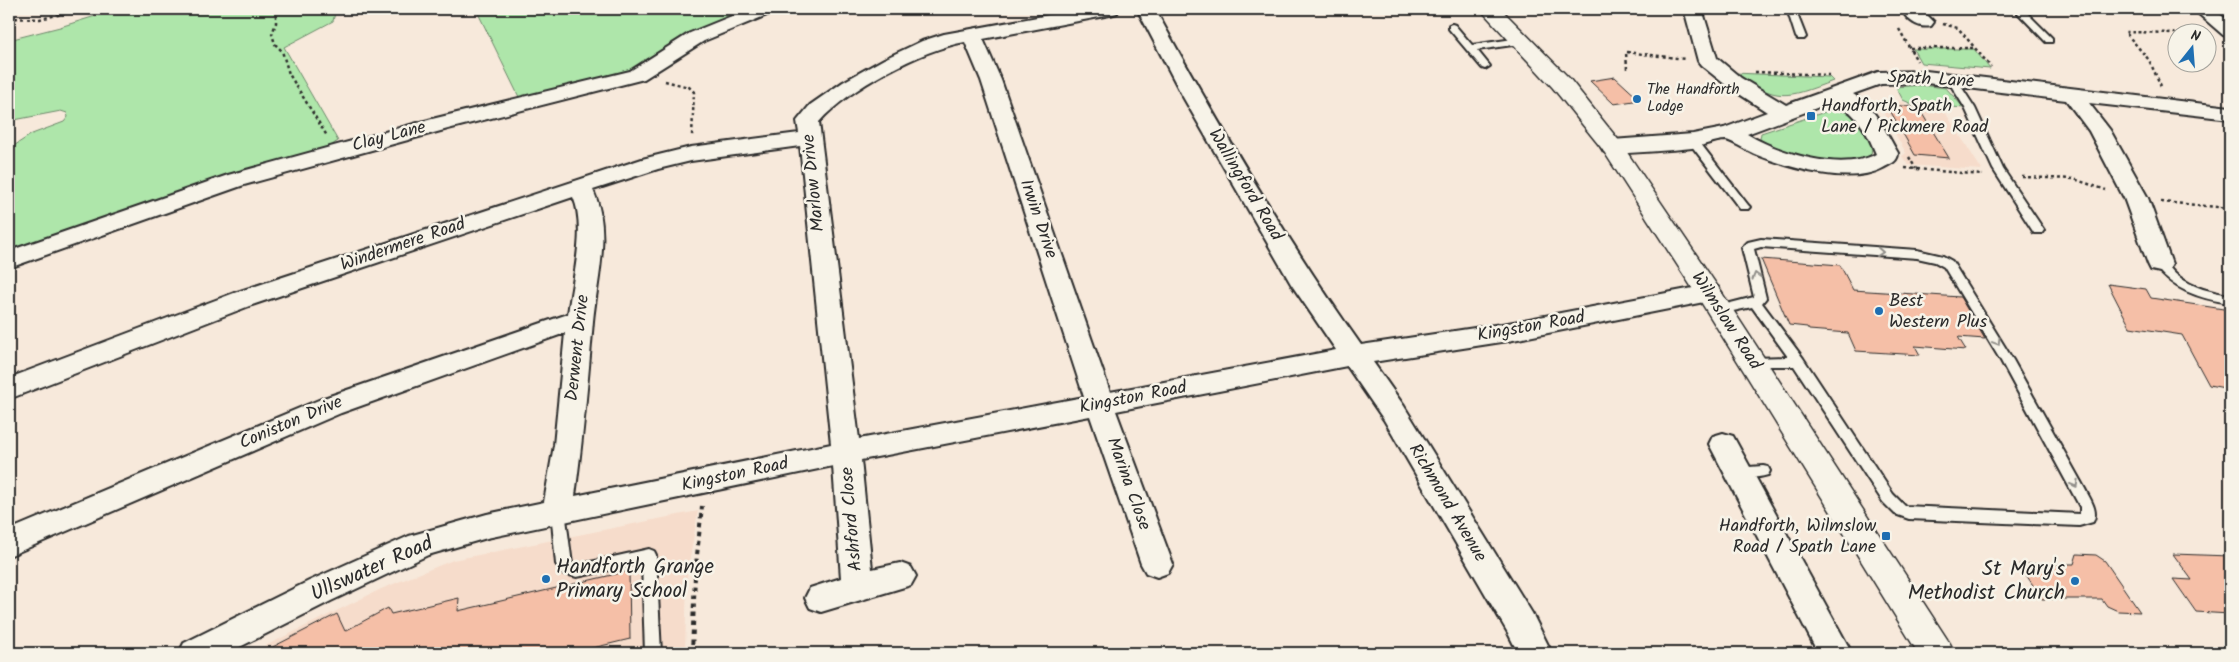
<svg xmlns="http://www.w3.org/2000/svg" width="2239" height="662" font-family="Kalam,sans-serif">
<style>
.built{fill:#f6dccb}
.green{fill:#aee6aa;stroke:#6c886a}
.building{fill:#f5bfa7;stroke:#2b2b2b}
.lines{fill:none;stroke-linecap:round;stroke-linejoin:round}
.lane-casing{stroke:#2b2b2b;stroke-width:4}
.street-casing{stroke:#2b2b2b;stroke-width:4}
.secondary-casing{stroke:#2b2b2b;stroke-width:3}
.path-far1{stroke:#2b2b2b;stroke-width:2.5;stroke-dasharray:3 3;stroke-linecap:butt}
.path{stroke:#2b2b2b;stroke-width:4;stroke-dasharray:4.5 4.5;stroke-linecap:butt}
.lane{fill:#f7f3e8;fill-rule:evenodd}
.street{fill:#f7f3e8;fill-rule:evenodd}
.secondary{fill:#f7f3e8;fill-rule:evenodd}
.oneway{stroke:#918f8a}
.poi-dot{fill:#1f6fb2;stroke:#f7f3e8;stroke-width:2}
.labels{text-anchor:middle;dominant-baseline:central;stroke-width:5;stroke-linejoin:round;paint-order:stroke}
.far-poi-label{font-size:15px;fill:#2b2b2b;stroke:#f7f3e8;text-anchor:start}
.street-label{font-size:18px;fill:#2b2b2b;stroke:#f7f3e8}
.poi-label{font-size:18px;fill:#2b2b2b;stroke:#f7f3e8;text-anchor:start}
.near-poi-label{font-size:21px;fill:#2b2b2b;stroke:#f7f3e8;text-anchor:start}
.near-street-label{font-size:21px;fill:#2b2b2b;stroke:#f7f3e8}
</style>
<rect width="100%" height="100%" fill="#f7e9db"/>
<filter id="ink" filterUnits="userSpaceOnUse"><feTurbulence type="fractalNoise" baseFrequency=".02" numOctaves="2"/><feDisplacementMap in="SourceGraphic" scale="10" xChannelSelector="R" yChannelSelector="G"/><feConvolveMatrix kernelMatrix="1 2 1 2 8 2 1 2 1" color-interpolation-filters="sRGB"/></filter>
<g filter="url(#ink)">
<g class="built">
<polygon points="1876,100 1904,102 1907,106 1943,109 1982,170 1908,165 1902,156 1906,153"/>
<polygon points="698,511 687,576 685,653 251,653 381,589 453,560"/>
</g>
<g class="green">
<polygon points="118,9 327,9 335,13 333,21 284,47 338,141 326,149 11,253 9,249 9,149 32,134 64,122 68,117 67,113 61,111 9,121 9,40 60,27"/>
<polygon points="476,9 751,9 689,33 638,70 520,99"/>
<polygon points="1913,49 1974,49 1990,69 1921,63"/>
<path d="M1734 73 1829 77 1833 81C1785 99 1778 102 1734 73Z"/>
<polygon points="1920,85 1946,88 1964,108 1912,104 1903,100 1896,87"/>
<path d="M1828 111C1849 108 1861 119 1868 138 1871 145 1873 150 1870 157 1831 169 1798 157 1762 143L1760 139 1761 133Z"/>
</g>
<g class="building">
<polygon points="1615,77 1640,100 1614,104 1590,81"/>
<polygon points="1887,105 1918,107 1949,158 1915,155"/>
<polygon points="1761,259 1840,265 1853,290 1960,297 1985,339 1958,337 1966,350 1915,346 1920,355 1856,351 1848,333 1809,330 1807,327 1789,325"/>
<polygon points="2108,284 2146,289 2151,298 2230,310 2230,389 2209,385 2182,335 2130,327"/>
<polygon points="2077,554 2096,555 2105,561 2140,612 2118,611 2107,606 2102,599 2042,599 2019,564 2074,564"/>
<polygon points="2173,554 2230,556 2230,614 2196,612 2173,579 2192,580"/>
<polygon points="629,571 630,639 572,653 261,653 337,614 345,631 388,608 391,614 459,598 458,611"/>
</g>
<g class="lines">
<defs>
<g id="lane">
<polygon points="1787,9 1795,9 1806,37 1804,39 1798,39 1796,37"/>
<polygon points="2014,9 2023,9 2052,38 2052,42 2046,42"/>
<polygon points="1452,24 1455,25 1472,45 1520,38 1525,41 1520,44 1477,50 1490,66 1485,69 1482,68 1449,29 1449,25"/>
<polygon points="1952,76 1955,77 1975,108 2003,169 2044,230 2042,233 2034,233 1993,169 1965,108 1947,79"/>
<polygon points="1693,138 1697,139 1748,205 1750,207 1748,209 1740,209 1688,141"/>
<path d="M1761 239 1917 250 1943 256 1952 261 2013 360 2085 489C2090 499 2099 511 2093 522L2079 526 1909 519 1895 514 1883 502 1794 366H1748L1747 363 1748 360 1753 358 1788 357 1752 307 1719 314 1713 310 1715 307 1754 297 1742 248 1748 242ZM1761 247 1917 258 1935 262 1944 267 2001 361 2073 494 2080 507V514L1905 506 1893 494 1803 358 1762 303 1766 298 1754 249Z"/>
<path d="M2160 260C2167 262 2171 271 2178 276 2193 288 2212 292 2230 295V303C2201 299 2171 290 2154 264L2156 261Z"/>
<path d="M1763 466 1768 467 1770 471 1768 475C1758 478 1744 479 1734 476L1732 472 1734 468Z"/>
<polygon points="558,505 563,507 565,511 572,564 577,565 649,549 654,551 656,555 661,653 645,653 642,563 577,577 562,573 556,564 551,511 553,507"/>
</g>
<g id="street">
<polygon points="749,9 774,9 772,13 704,41 644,79 448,129 244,185 9,268 9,251 228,175 432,119 630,71 690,33"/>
<path d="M1081 9H1119L1117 13 1110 15 983 39 1001 80 1110 392 1336 350 1291 284 1183 97 1137 9H1155C1218 124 1285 238 1361 345L1508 323 1709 285 1718 287 1722 293 1718 299 1709 301 1508 341 1373 362 1404 406 1532 613 1552 653H1518L1508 633 1384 420 1347 366 1116 411 1173 564 1168 573 1157 577 1146 573 1141 564 1090 416 861 460 872 569 900 563 911 567 916 576 911 585 821 612 810 608 805 598 810 588 841 578 833 466 487 538 428 555 331 601 228 653H179L184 643 309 581 409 536 487 514 544 502 554 445 565 333 341 413 9 556V530L321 399 568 314C572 281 587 228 573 197L252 305 9 399V378L234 293 642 159 691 147 799 133 797 121 810 105 843 82 884 59 922 41 944 34ZM965 42 981 80 1084 397 859 439 819 122C849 88 921 50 965 42ZM800 146 831 444 575 496C583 438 588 380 593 321 597 279 612 231 593 190L658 169 691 161Z"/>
<path d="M1684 9H1702L1717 58 1741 78 1786 105 1878 72 1926 71 2230 107V119L2089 103 2110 130 2148 198 2172 264 2169 270 2160 272 2151 270 2148 264 2124 198 2089 131 2066 100 1926 83 1881 84 1853 94C1876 108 1885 131 1898 153 1898 162 1890 164 1883 168 1850 186 1790 168 1757 155 1749 152 1732 141 1726 140 1715 140 1703 146 1692 148 1666 151 1639 152 1612 154L1604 152 1601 147 1604 142 1612 140 1693 134 1724 128 1767 112 1727 86 1701 65 1698 61ZM1835 101C1857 114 1867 131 1876 154 1841 173 1779 153 1747 134Z"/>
<path d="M1901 9H1921L1934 22 1931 26C1918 29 1907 20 1901 9Z"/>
<polygon points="2193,9 2213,9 2230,22 2230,37 2223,35"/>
<polygon points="1723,433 1733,436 1852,653 1818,653 1709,444 1713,436"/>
</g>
<polygon id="secondary" points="1480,9 1501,9 1569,78 1620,142 1718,287 1949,642 1955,653 1918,653 1698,297 1603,150 1553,88"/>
</defs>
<use href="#lane" class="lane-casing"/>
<use href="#street" class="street-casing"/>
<use href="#secondary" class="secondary-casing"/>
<g class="path-far1">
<polyline points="276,9 276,23 272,34 275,44 282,51 289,74 327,136"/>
<polyline points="9,18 40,19 84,9"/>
<polyline points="1943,24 1958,28 1991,67"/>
<polyline points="1899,29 1917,61"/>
<polyline points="1910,48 1974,48"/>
<polyline points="1627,69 1626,52 1685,59"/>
<polyline points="1755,72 1829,75"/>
<polyline points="665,81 689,87 694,92 692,136"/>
<polyline points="2161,86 2149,60 2125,32 2176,33"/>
<polyline points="1909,157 1916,169"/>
<polyline points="1905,168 1983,175"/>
<polyline points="2022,177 2074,179 2106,190"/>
<polyline points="2161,202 2230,208"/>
</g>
<polyline class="path" points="692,653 695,575 702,506"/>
<use href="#lane" class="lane"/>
<use href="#street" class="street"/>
<use href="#secondary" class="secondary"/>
</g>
<defs><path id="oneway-chevron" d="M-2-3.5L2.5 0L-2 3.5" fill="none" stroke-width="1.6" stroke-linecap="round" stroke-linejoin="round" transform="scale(1.25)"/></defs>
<g class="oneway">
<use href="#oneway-chevron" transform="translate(1880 252) rotate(4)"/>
<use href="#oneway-chevron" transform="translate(1756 276) rotate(-106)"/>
<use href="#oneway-chevron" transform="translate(1997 342) rotate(59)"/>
<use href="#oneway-chevron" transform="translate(2075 484) rotate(61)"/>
</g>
</g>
<g class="poi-dot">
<circle cx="1637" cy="99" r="5"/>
<rect x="1806" y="111" width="10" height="10" rx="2.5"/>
<circle cx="1879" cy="311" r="5"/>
<rect x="1881" y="531" width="10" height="10" rx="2.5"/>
<circle cx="546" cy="579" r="5"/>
<circle cx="2075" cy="581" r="5"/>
</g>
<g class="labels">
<g class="far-poi-label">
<text x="1647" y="90">The Handforth<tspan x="1647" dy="17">Lodge</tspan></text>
</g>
<g class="street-label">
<text transform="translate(1931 80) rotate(3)">Spath Lane</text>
<text transform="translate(389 137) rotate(-15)">Clay Lane</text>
<text transform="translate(814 183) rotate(-96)">Marlow Drive</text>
<text transform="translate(1245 185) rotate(59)">Wallingford Road</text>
<text transform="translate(1038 219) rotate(71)">Irwin Drive</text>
<text transform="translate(403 245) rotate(-19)">Windermere Road</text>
<text transform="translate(1726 321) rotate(57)">Wilmslow Road</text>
<text transform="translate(1531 327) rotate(-10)">Kingston Road</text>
<text transform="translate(578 348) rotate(-84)">Derwent Drive</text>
<text transform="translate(1133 398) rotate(-11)">Kingston Road</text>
<text transform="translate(291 423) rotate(-23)">Coniston Drive</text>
<text transform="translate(735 475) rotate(-12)">Kingston Road</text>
<text transform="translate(1128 484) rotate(70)">Marina Close</text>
<text transform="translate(1447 503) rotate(59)">Richmond Avenue</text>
<text transform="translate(852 519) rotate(-95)">Ashford Close</text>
</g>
<g class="poi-label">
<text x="1821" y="106">Handforth, Spath<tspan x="1821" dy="21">Lane / Pickmere Road</tspan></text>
<text x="1889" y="301">Best<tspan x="1889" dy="21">Western Plus</tspan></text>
<text x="1876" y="526" text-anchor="end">Handforth, Wilmslow<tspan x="1876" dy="21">Road / Spath Lane</tspan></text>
</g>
<g class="near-poi-label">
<text x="556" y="567">Handforth Grange<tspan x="556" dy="24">Primary School</tspan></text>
<text x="2065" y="569" text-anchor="end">St Mary's<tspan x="2065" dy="24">Methodist Church</tspan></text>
</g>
<g class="near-street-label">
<text transform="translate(372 569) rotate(-24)">Ullswater Road</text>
</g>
</g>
<rect width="2239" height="662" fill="none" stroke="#f7f3e8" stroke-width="30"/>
<rect x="15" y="15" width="2209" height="632" fill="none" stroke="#2b2b2b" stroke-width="2" filter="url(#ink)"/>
<g transform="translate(2192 48) rotate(17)"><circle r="24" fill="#f7f3e8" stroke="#a5a39c"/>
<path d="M0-4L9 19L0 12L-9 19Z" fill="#1f6fb2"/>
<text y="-8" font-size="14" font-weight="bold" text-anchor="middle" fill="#2b2b2b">N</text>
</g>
</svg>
